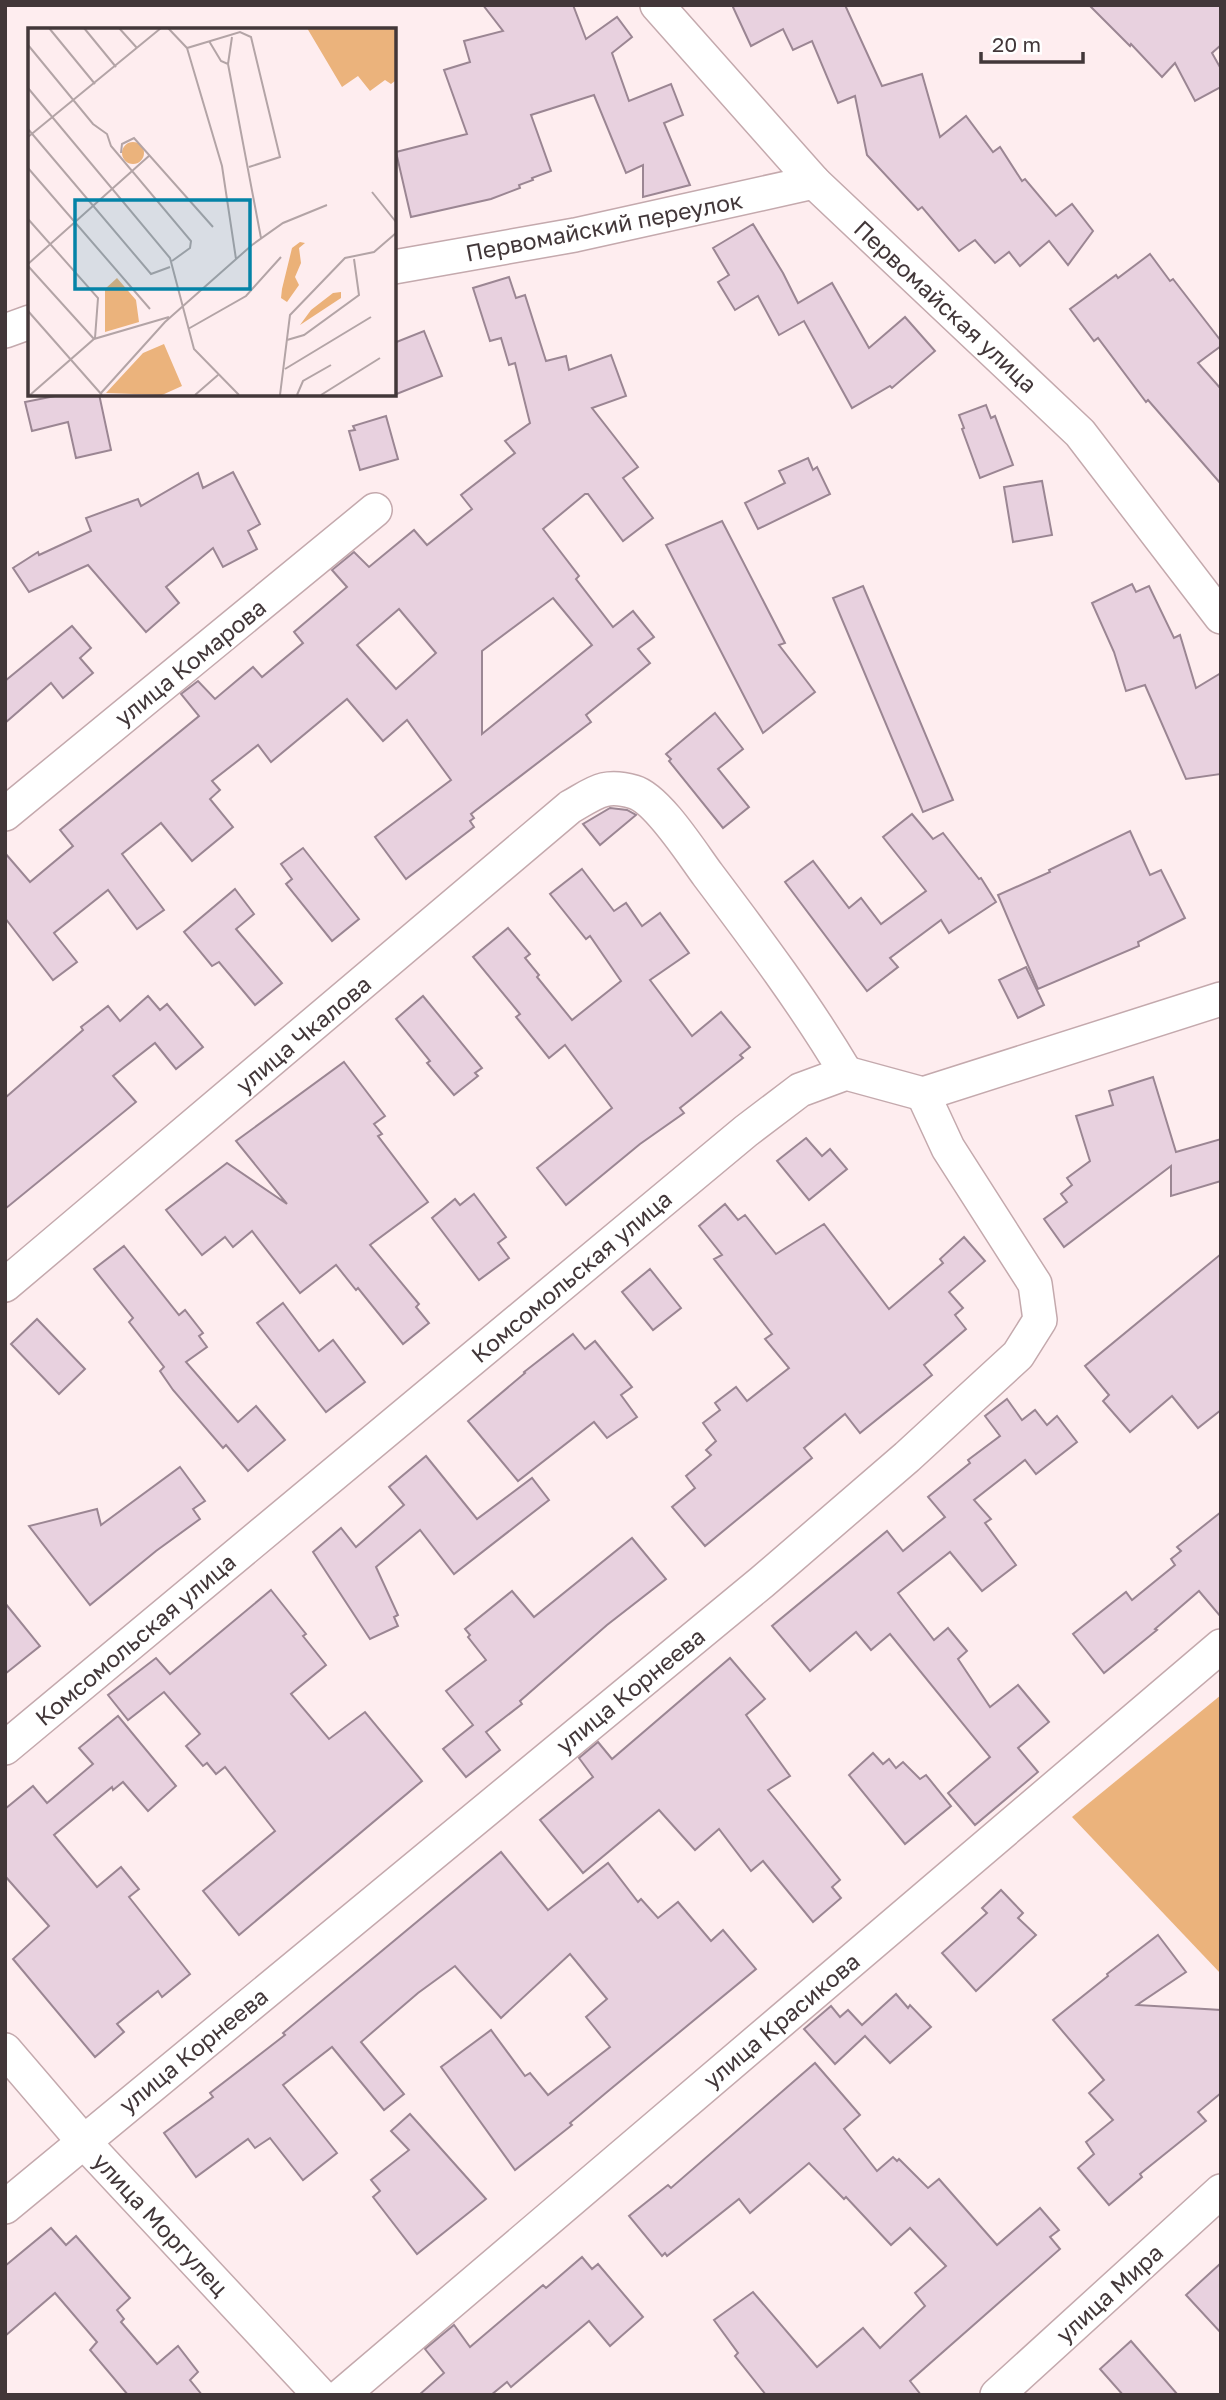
<svg xmlns="http://www.w3.org/2000/svg" width="1226" height="2400" font-family="'Golos Text',sans-serif">
<style>
.green{fill:#ebb37c}
.building{fill:#e8d1df;stroke:#9b8693;stroke-width:2;fill-rule:evenodd}
.lines{fill:none;stroke-linecap:round;stroke-linejoin:round}
.minor-casing{stroke:#c4a9ad;stroke-width:36}
.minor{stroke:#fff;stroke-width:33}
.labels{text-anchor:middle;dominant-baseline:central;stroke-width:5;stroke-linejoin:round;paint-order:stroke}
.street-label{font-size:23px;fill:#423739;stroke:#fff}
.inset-road{fill:none;stroke:#b3a4a6;stroke-width:2}
.view{fill:#0483a7;fill-opacity:0.15;stroke:#0483a7;stroke-width:3.5}
.inset-edge{fill:none;stroke:#423739;stroke-width:3.5}
</style>
<rect width="100%" height="100%" fill="#feedef"/>
<polygon class="green" points="1221,1695 1221,1974 1072,1817"/>
<g class="building">
<polygon points="483,5 573,5 586,39 617,17 632,37 612,53 629,101 671,84 683,115 664,123 690,185 643,197 643,165 626,173 594,95 531,115 551,171 532,178 533,180 519,185 520,188 491,199 411,217 396,152 467,134 444,70 470,62 464,41 503,31"/>
<polygon points="732,5 845,5 882,86 922,74 940,137 966,116 993,152 1000,147 1022,181 1025,179 1056,216 1072,204 1093,231 1068,265 1049,241 1020,266 1009,252 995,263 975,240 959,251 922,207 918,210 867,155 855,96 838,103 812,41 793,50 783,29 751,46"/>
<polygon points="1089,5 1221,5 1221,45 1212,53 1221,69 1221,87 1195,101 1175,63 1162,77 1131,44 1130,46"/>
<polygon points="753,224 783,273 798,303 832,283 869,348 905,317 935,351 892,388 890,386 852,408 804,321 779,335 758,296 735,310 718,282 729,275 713,248"/>
<polygon points="1150,254 1170,281 1173,279 1221,341 1221,346 1198,363 1221,389 1221,484 1148,400 1146,402 1098,338 1094,341 1070,309 1116,275 1118,278"/>
<path d="M509 277 516 298 525 295 546 361 566 356 569 370 611 355 626 396 592 408 638 467 623 478 653 518 623 541 588 494H585L543 529 579 576 576 579 613 627 633 611 654 637 638 649 650 663 586 715 591 722 471 814 474 818 470 821 474 827 406 879 375 837 451 780 407 720 383 741 347 699 271 762 258 745 212 781 220 790 210 799 233 827 192 861 161 823 122 854 164 910 137 929 108 890 54 933 77 962 53 980 5 918V853L30 882 73 846 60 830 199 716 181 694 198 681 215 699 253 667 262 677 303 643 294 632 347 587 332 570 354 552 369 567 414 530 427 545 472 509 461 495 515 453 505 441 530 423 515 363 509 365 501 338 490 341 473 288ZM553 598 592 645 482 734V651ZM399 609 436 653 396 689 357 645Z"/>
<polygon points="424,331 442,376 394,395 394,343"/>
<polygon points="65,394 99,394 111,450 76,458 68,422 32,431 25,402"/>
<polygon points="986,405 991,418 995,416 1013,465 980,478 962,429 964,428 959,415"/>
<polygon points="386,416 398,459 360,470 349,431 355,430 353,426"/>
<polygon points="808,458 813,470 817,467 830,494 758,529 745,503 785,483 779,471"/>
<polygon points="233,472 260,524 248,531 257,549 223,567 213,548 166,587 179,603 146,632 88,565 29,592 13,568 38,552 39,555 91,531 86,518 138,499 141,506 198,473 203,488"/>
<polygon points="1042,481 1052,535 1013,542 1004,487"/>
<polygon points="722,521 785,643 779,645 815,692 763,733 666,545"/>
<polygon points="1132,584 1136,592 1149,586 1174,638 1180,635 1196,688 1221,673 1221,774 1186,779 1145,685 1126,691 1114,652 1092,603"/>
<polygon points="863,586 953,800 923,812 833,598"/>
<polygon points="72,626 91,648 80,658 93,673 63,698 51,683 5,723 5,681"/>
<polygon points="715,713 743,749 718,769 749,807 723,828 669,761 671,759 666,754"/>
<polygon points="610,808 627,810 636,815 600,845 583,824"/>
<polygon points="912,814 933,839 943,833 979,879 981,878 996,902 949,933 941,920 890,958 898,967 867,991 785,882 813,861 849,908 861,898 881,924 926,891 883,837"/>
<polygon points="1130,831 1150,875 1161,870 1185,918 1138,942 1139,946 1038,989 998,895 1050,872 1049,870"/>
<polygon points="303,848 359,919 332,941 286,884 292,879 281,864"/>
<polygon points="582,869 614,911 626,903 642,926 660,913 689,953 650,980 692,1036 721,1012 750,1047 740,1055 743,1058 680,1108 684,1113 640,1144 566,1205 537,1168 612,1108 565,1045 549,1058 516,1017 520,1014 473,957 508,928 530,954 525,958 539,975 537,977 572,1020 621,981 590,936 586,939 550,894"/>
<polygon points="235,889 254,914 236,929 282,983 255,1005 219,962 212,966 184,932"/>
<polygon points="1026,967 1044,1005 1018,1018 999,980"/>
<polygon points="148,996 160,1010 167,1004 203,1047 176,1069 155,1043 113,1076 136,1102 5,1209 5,1098 83,1030 81,1027 108,1006 120,1021"/>
<polygon points="423,996 482,1068 475,1073 478,1076 454,1095 427,1063 430,1061 396,1019"/>
<polygon points="344,1062 385,1116 374,1124 382,1134 378,1136 428,1202 370,1245 419,1304 416,1307 429,1323 403,1344 358,1288 356,1290 336,1265 300,1293 252,1231 233,1247 225,1237 202,1255 166,1210 227,1163 287,1204 236,1141"/>
<polygon points="1153,1077 1176,1152 1221,1139 1221,1181 1171,1196 1171,1166 1064,1247 1044,1219 1067,1202 1061,1194 1072,1185 1067,1178 1090,1161 1076,1116 1113,1105 1109,1091"/>
<polygon points="806,1138 822,1156 830,1149 847,1169 809,1200 777,1161"/>
<polygon points="474,1194 506,1237 498,1243 509,1258 479,1280 432,1218 455,1199 460,1205"/>
<polygon points="725,1204 738,1220 745,1215 776,1254 824,1224 889,1309 943,1263 940,1259 964,1237 985,1261 949,1292 963,1308 955,1315 966,1329 924,1365 932,1375 860,1433 845,1414 804,1448 812,1458 705,1546 672,1507 695,1488 686,1476 711,1455 706,1450 716,1441 703,1423 720,1410 715,1403 736,1387 747,1401 789,1368 765,1339 772,1334 714,1259 722,1255 699,1226"/>
<polygon points="124,1246 179,1315 185,1310 203,1333 199,1336 207,1347 186,1362 238,1422 256,1406 285,1440 248,1471 226,1445 223,1448 173,1390 160,1371 164,1367 129,1322 133,1318 94,1269"/>
<polygon points="1221,1254 1221,1410 1198,1428 1172,1396 1130,1432 1103,1401 1109,1395 1085,1366"/>
<polygon points="650,1269 681,1308 653,1330 622,1292"/>
<polygon points="283,1303 319,1351 333,1340 365,1382 326,1412 257,1323"/>
<polygon points="37,1319 85,1369 59,1394 11,1344"/>
<polygon points="573,1334 585,1349 595,1341 632,1387 621,1395 637,1417 607,1438 594,1422 518,1481 468,1421 525,1373 524,1372"/>
<polygon points="1007,1399 1022,1420 1035,1410 1047,1425 1057,1416 1077,1442 1036,1474 1025,1460 974,1500 991,1519 985,1523 1016,1565 982,1591 950,1552 898,1593 934,1640 948,1628 967,1651 958,1659 990,1707 1018,1685 1049,1722 1018,1748 1038,1772 975,1825 948,1793 990,1757 890,1634 871,1650 856,1632 810,1671 772,1626 887,1531 903,1551 945,1517 928,1497 970,1463 968,1460 1000,1436 985,1416"/>
<polygon points="426,1456 477,1519 532,1478 549,1500 454,1574 420,1530 376,1567 398,1615 394,1617 398,1626 370,1639 313,1552 341,1528 356,1547 404,1505 389,1487"/>
<polygon points="180,1467 205,1501 193,1509 200,1519 156,1551 90,1605 29,1526 97,1509 101,1525"/>
<polygon points="1221,1512 1221,1617 1199,1591 1155,1629 1157,1630 1104,1673 1073,1634 1126,1592 1132,1600 1175,1565 1171,1559 1181,1551 1177,1547"/>
<polygon points="632,1538 666,1579 607,1625 520,1701 522,1704 486,1732 500,1750 466,1777 443,1749 473,1725 446,1691 486,1660 468,1637 470,1635 465,1629 512,1591 534,1617"/>
<polygon points="271,1590 306,1634 303,1636 326,1665 291,1694 329,1739 365,1712 422,1781 239,1935 203,1891 275,1831 225,1767 216,1774 207,1763 203,1766 186,1746 200,1734 164,1692 128,1720 108,1695 156,1658 170,1674"/>
<polygon points="5,1603 40,1646 5,1674"/>
<polygon points="730,1658 765,1699 746,1715 790,1776 768,1790 840,1880 832,1887 841,1898 813,1922 763,1861 751,1871 719,1829 695,1850 659,1810 583,1873 540,1820 593,1777 579,1758 598,1742 612,1759"/>
<polygon points="118,1716 176,1786 148,1811 123,1782 113,1790 112,1787 54,1835 97,1887 121,1867 139,1889 129,1897 190,1974 162,1997 158,1991 117,2024 124,2032 95,2057 13,1959 49,1926 5,1876 5,1809 33,1786 47,1803 93,1764 79,1748"/>
<polygon points="873,1753 883,1764 889,1759 896,1768 903,1762 920,1779 926,1775 951,1806 905,1844 849,1775"/>
<polygon points="501,1852 548,1910 608,1863 638,1902 641,1899 658,1918 678,1902 711,1941 723,1930 756,1969 607,2092 570,2123 572,2125 515,2170 441,2067 491,2030 525,2076 530,2073 548,2095 610,2047 586,2017 607,1999 570,1954 501,2018 455,1966 418,1993 361,2042 404,2094 384,2110 332,2047 283,2085 337,2153 303,2180 270,2138 255,2148 248,2139 196,2177 164,2133 213,2097 210,2093 285,2035 283,2033"/>
<polygon points="1001,1890 1023,1913 1018,1918 1036,1935 976,1991 942,1953 987,1913 982,1908"/>
<polygon points="1158,1935 1186,1972 1137,2005 1221,2010 1221,2093 1198,2112 1206,2121 1140,2174 1142,2177 1109,2205 1078,2168 1094,2154 1086,2142 1113,2120 1089,2093 1104,2080 1053,2020 1108,1976 1107,1974"/>
<polygon points="896,1994 908,2008 910,2005 931,2027 890,2063 865,2036 835,2064 804,2029 831,2006 840,2017 848,2010 862,2025"/>
<polygon points="815,2063 860,2115 844,2129 877,2171 893,2157 897,2161 899,2159 928,2188 939,2179 997,2245 1040,2208 1059,2230 1050,2237 1060,2249 910,2381 921,2395 766,2395 735,2356 738,2353 714,2320 753,2292 817,2367 863,2328 880,2348 925,2306 915,2293 946,2266 910,2228 891,2245 846,2197 844,2199 809,2163 750,2213 739,2199 667,2256 665,2253 662,2256 629,2216 668,2185 671,2188"/>
<polygon points="410,2114 486,2199 417,2254 373,2197 380,2191 371,2180 409,2150 391,2131"/>
<polygon points="51,2228 66,2245 76,2236 130,2298 117,2310 124,2319 121,2322 157,2364 178,2346 198,2372 190,2380 202,2395 128,2395 90,2350 97,2342 55,2293 5,2336 5,2266"/>
<polygon points="582,2257 592,2269 598,2264 643,2317 610,2346 589,2321 511,2387 507,2382 491,2395 419,2395 444,2373 425,2349 443,2334 454,2325 470,2347 543,2285 546,2288"/>
<polygon points="1221,2263 1221,2333 1186,2295"/>
<polygon points="1131,2341 1178,2395 1123,2395 1100,2369"/>
</g>
<g class="lines">
<defs>
<g id="minor">
<polyline points="657,5 814,182 1080,433 1221,617"/>
<polyline points="394,267 575,235 814,182"/>
<polyline points="5,331 30,322"/>
<polyline points="5,814 375,510"/>
<path d="M5 1285 570 807C595 793 604 783 634 792 658 799 693 855 708 875 757 940 805 1004 846 1073"/>
<polyline points="5,1748 746,1131 800,1090 846,1073 923,1094 1221,999"/>
<polyline points="5,2050 83,2141 320,2395"/>
<polyline points="5,2207 762,1582 907,1457 1018,1355 1040,1320 1035,1284 948,1148 923,1094"/>
<path d="M342 2395C634 2144 929 1897 1221 1646"/>
<polyline points="997,2395 1221,2191"/>
</g>
</defs>
<use href="#minor" class="minor-casing"/>
<use href="#minor" class="minor"/>
</g>
<g class="labels">
<g class="street-label">
<text transform="translate(604 226) rotate(-11)">Первомайский переулок</text>
<text transform="translate(946 306) rotate(43)">Первомайская улица</text>
<text transform="translate(190 662) rotate(-39)">улица Комарова</text>
<text transform="translate(303 1034) rotate(-40)">улица Чкалова</text>
<text transform="translate(571 1276) rotate(-40)">Комсомольская улица</text>
<text transform="translate(135 1639) rotate(-40)">Комсомольская улица</text>
<text transform="translate(630 1690) rotate(-39)">улица Корнеева</text>
<text transform="translate(781 2020) rotate(-40)">улица Красикова</text>
<text transform="translate(193 2050) rotate(-39)">улица Корнеева</text>
<text transform="translate(161 2224) rotate(47)">улица Моргулец</text>
<text transform="translate(1109 2293) rotate(-42)">улица Мира</text>
</g>
</g>
<g transform="translate(28 28)">
<rect width="368" height="368" fill="#feedef"/>
<path d="M279 0H367V53L363 56 357 52 342 63 330 48 314 59ZM94 125a11 11 0 1 1 22 0a11 11 0 1 1-22 0ZM89 250 108 272 111 294 77 304V261ZM136 316 154 358 134 367 78 365 115 325Z" fill="#ebb37c"/>
<path d="M272 214 277 215 271 220 273 235 267 249 271 257 259 274 253 270 254 261 264 220ZM313 264V270L272 297 283 282 305 265Z" fill="#ebb178"/>
<path class="inset-road" d="M21 0 67 56M56 0 88 39M91 0 109 20M140 0 159 20 212 4 223 9 252 129 221 139M181 13 193 33 200 36 233 210M0 17 65 96 79 106 83 118 163 213 162 220 144 233M159 20 194 138 208 231M200 36 204 9M0 60 142 230 166 321 211 367M0 101 123 246 142 239M0 109 133 0M93 125 94 116 106 110 185 199M0 140 122 281M344 164 368 194M0 191 70 270 67 310M0 236 122 127M0 238 66 311M0 283 74 367M160 301 218 268 253 229M259 312 276 307 331 267 326 231M257 341 343 289M73 365 137 294 224 217 255 195 299 177M2 367 66 311 141 289M167 367 190 347M252 367 262 287 317 230 346 224 368 205M269 367 275 353 303 337M293 367 352 330"/>
<path class="view" d="M47 172H222V261H47Z"/>
<rect width="368" height="368" class="inset-edge"/>
</g>
<rect width="1226" height="2400" fill="none" stroke="#423739" stroke-width="14"/>
<path d="M981 52v10h102v-10" fill="none" stroke="#423739" stroke-width="3.5"/>
<text x="992" y="52" font-size="21" fill="#423739" stroke="#ffffff" stroke-width="5" paint-order="stroke">20 m</text>
</svg>
